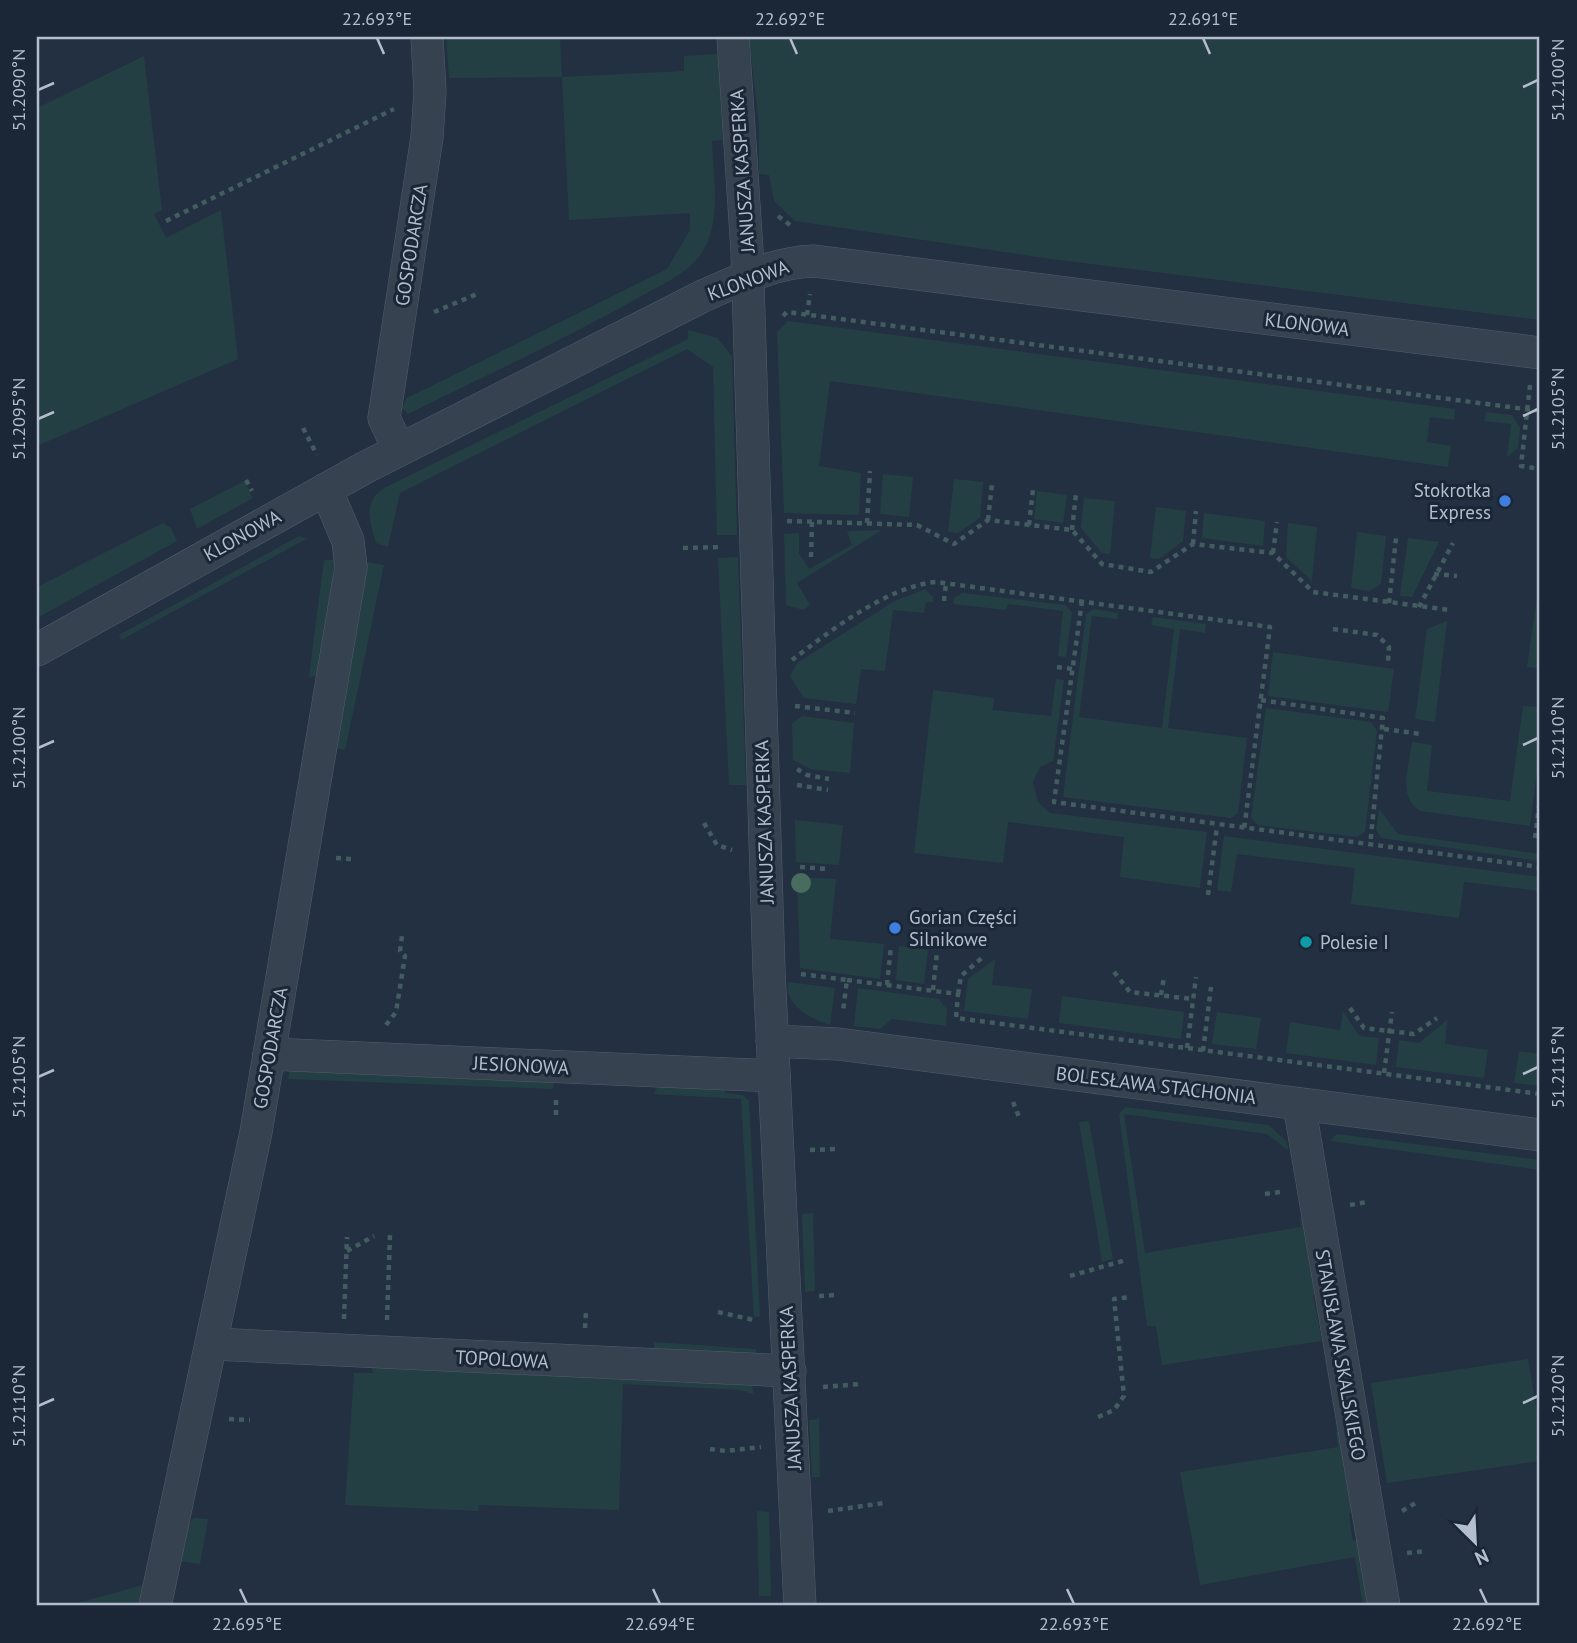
<svg xmlns="http://www.w3.org/2000/svg" width="1577" height="1643" font-family="'PT Sans',sans-serif">
<style>
.green{fill:#243f43}
.lines{fill:none;stroke-linecap:round;stroke-linejoin:round}
.street-casing{stroke:#525d6c;stroke-width:33}
.path{stroke:#425c5f;stroke-width:4.5;stroke-dasharray:5 5;stroke-linecap:butt}
.street{stroke:#374251;stroke-width:32}
.tree{fill:#486d5e}
.ticks{fill:none;stroke:#b3bdcc;stroke-width:2.5}
.shop-dot{fill:#3f7fe0;stroke:#1b2736;stroke-width:2.5}
.culture-dot{fill:#0f9aa8;stroke:#1b2736;stroke-width:2.5}
.labels{text-anchor:middle;dominant-baseline:central;stroke-width:6;stroke-linejoin:round;paint-order:stroke}
.street-label{font-size:19px;fill:#b3bdcc;stroke:#1b2736}
.poi-label{font-size:19px;fill:#b3bdcc;stroke:#1b2736;text-anchor:start}
.neatline{fill:none;stroke:#b3bdcc;stroke-width:2.5}
.ticks-label{font-size:18px;text-anchor:middle;fill:#b3bdcc}
</style>
<rect width="100%" height="100%" fill="#223042"/>
<g class="green">
<path d="M446 37H560L562 77 684 71V56L718 54 723 140 712 141C713 177 722 219 703 251 689 274 660 285 638 298 563 340 485 376 408 414L402 408 407 398 667 269 690 230V213L569 220 562 77 449 78Z"/>
<polygon points="749,37 1540,37 1540,320 1051,259 795,221 774,201 769,175 759,174 759,126"/>
<polygon points="144,56 162,210 154,214 166,238 221,210 238,359 37,446 37,108"/>
<polygon points="788,321 1455,409 1454,420 1430,417 1427,442 1451,446 1448,467 830,381 819,466 861,473 859,515 784,513 777,332"/>
<path d="M688 330 717 338 732 356 737 535H717L713 367 687 349 400 493 388 547 376 543C370 521 362 503 384 488L688 339Z"/>
<polygon points="1486,412 1512,415 1520,428 1518,448 1507,457 1511,424 1484,421"/>
<polygon points="883,474 913,477 909,517 880,514"/>
<polygon points="954,479 983,482 980,518 958,533 948,532"/>
<polygon points="244,481 253,498 197,529 190,509"/>
<polygon points="1037,491 1067,495 1063,523 1034,519"/>
<polygon points="1084,498 1115,501 1110,554 1102,553 1081,528"/>
<polygon points="1156,507 1186,511 1183,541 1159,559 1150,558"/>
<polygon points="1204,513 1265,521 1263,546 1202,538"/>
<polygon points="163,523 171,528 177,541 37,618 37,587"/>
<polygon points="1288,523 1317,527 1312,581 1286,557"/>
<polygon points="882,530 797,583 810,605 803,610 786,605 784,534 799,533 799,553 809,569 852,545 847,531"/>
<polygon points="1357,532 1386,536 1381,584 1369,591 1351,588"/>
<polygon points="299,536 314,541 306,539 121,640 119,635"/>
<polygon points="1408,538 1439,542 1412,597 1400,596"/>
<polygon points="738,557 746,785 729,785 718,558"/>
<polygon points="324,560 335,560 320,676 309,677"/>
<polygon points="367,562 384,565 345,750 335,748"/>
<polygon points="1540,577 1540,669 1527,667"/>
<polygon points="925,589 933,597 933,602 926,602 924,613 893,610 885,671 861,669 856,704 804,698 790,676 797,663 893,602"/>
<polygon points="962,593 1066,605 1072,613 1066,657 1058,656 1063,611 1008,604 1006,610 953,604 954,598"/>
<polygon points="1094,609 1118,613 1117,619 1092,616 1079,717 1162,728 1174,629 1151,625 1153,617 1206,624 1205,633 1180,629 1168,728 1247,738 1238,813 1231,818 1063,797 1086,614"/>
<polygon points="1447,621 1435,722 1415,719 1427,629"/>
<polygon points="1273,652 1394,669 1388,712 1268,696"/>
<polygon points="1056,679 1064,680 1053,761 1040,767 1033,782 1038,802 1050,813 1207,832 1200,888 1120,877 1124,837 1008,822 1003,863 914,853 933,690 994,698 993,710 1051,716"/>
<path d="M1523 706 1540 707V748L1530 826 1420 811C1397 796 1409 767 1412 742L1432 745 1427 791 1510 801Z"/>
<polygon points="1266,708 1371,722 1377,731 1365,832 1357,837 1258,825 1251,818"/>
<polygon points="802,716 854,723 850,773 811,769 793,760 792,724"/>
<polygon points="1379,809 1398,834 1540,854 1540,861 1381,838 1376,830"/>
<polygon points="795,820 843,825 839,865 796,862"/>
<polygon points="1224,836 1540,877 1540,891 1464,882 1459,918 1351,904 1355,868 1237,854 1231,892 1217,890"/>
<polygon points="797,877 836,879 830,939 884,944 880,979 800,968"/>
<polygon points="899,946 928,950 924,984 896,980"/>
<polygon points="995,959 992,985 1032,989 1028,1019 964,1011 968,979"/>
<path d="M788 982 835 988 830 1025C811 1019 784 1005 788 982Z"/>
<polygon points="858,988 939,999 947,1010 946,1026 892,1019 880,1029 854,1026"/>
<polygon points="1062,996 1184,1012 1181,1039 1059,1023"/>
<polygon points="1343,1011 1359,1036 1379,1038 1376,1065 1286,1053 1290,1022 1340,1030"/>
<polygon points="1217,1012 1261,1018 1256,1049 1212,1044"/>
<polygon points="1447,1020 1445,1044 1488,1050 1484,1078 1396,1067 1399,1040 1419,1043"/>
<polygon points="1519,1051 1540,1054 1540,1086 1514,1083"/>
<polygon points="289,1071 554,1082 553,1089 288,1079"/>
<polygon points="658,1086 724,1089 725,1093 743,1095 749,1101 760,1316 754,1317 741,1099 654,1094"/>
<polygon points="1125,1107 1269,1125 1286,1141 1289,1151 1267,1134 1124,1114 1145,1253 1301,1227 1300,1218 1307,1216 1316,1294 1313,1295 1322,1341 1162,1365 1156,1326 1147,1326 1119,1114"/>
<polygon points="1089,1121 1113,1259 1102,1262 1079,1122"/>
<polygon points="1337,1134 1540,1160 1540,1170 1330,1141"/>
<polygon points="813,1213 815,1291 805,1292 802,1214"/>
<polygon points="654,1342 756,1349 756,1355 654,1354"/>
<polygon points="1528,1359 1540,1430 1540,1461 1387,1483 1371,1383"/>
<polygon points="369,1363 752,1384 753,1394 740,1390 623,1384 619,1510 479,1505 478,1511 345,1505 354,1373 374,1373"/>
<polygon points="819,1419 820,1477 812,1477 809,1420"/>
<polygon points="1336,1432 1339,1432 1353,1512 1349,1513 1352,1537 1353,1541 1360,1539 1371,1606 1363,1606 1355,1557 1200,1585 1180,1472 1338,1447"/>
<polygon points="757,1511 769,1512 771,1596 759,1596"/>
<polygon points="194,1518 208,1519 200,1564 178,1561 187,1525"/>
<polygon points="143,1585 139,1606 67,1606"/>
</g>
<g class="lines">
<defs>
<g id="street">
<polyline points="733,37 747,251 769,971 800,1606"/>
<polyline points="399,450 384,418 427,137 430,92 427,37"/>
<path d="M37 650 366 467 701 297C737 281 774 262 814 261L1540 353"/>
<polyline points="772,1041 838,1044 1540,1135"/>
<polyline points="269,1054 774,1076"/>
<polyline points="1299,1104 1384,1606"/>
<polyline points="213,1344 790,1371"/>
<polyline points="155,1606 256,1132 351,567 348,541 326,489"/>
</g>
</defs>
<use href="#street" class="street-casing"/>
<g class="path">
<polyline points="778,216 794,228"/>
<polyline points="166,221 394,109"/>
<polyline points="434,312 477,294"/>
<polyline points="807,315 810,294"/>
<polyline points="783,316 787,312 1540,411"/>
<polyline points="1530,385 1521,466 1540,469"/>
<polyline points="303,428 317,455"/>
<polyline points="246,480 252,491"/>
<polyline points="988,520 992,484"/>
<polyline points="787,521 917,525 954,544 988,520 1072,530 1102,564 1151,572 1193,544 1273,553 1313,592 1450,610"/>
<polyline points="867,523 870,471"/>
<polyline points="1029,525 1033,489"/>
<polyline points="1072,530 1076,494"/>
<polyline points="1193,544 1196,511"/>
<polyline points="683,548 723,547"/>
<polyline points="1273,553 1277,522"/>
<polyline points="811,557 812,522"/>
<polyline points="1434,574 1457,576"/>
<polyline points="944,601 946,583"/>
<polyline points="1082,601 1054,802 1540,867"/>
<polyline points="1389,603 1396,538"/>
<polyline points="1419,607 1453,543"/>
<polyline points="1333,629 1377,635 1389,647 1388,662"/>
<path d="M792 660C830 631 888 586 936 582L1270 627 1244 830"/>
<polyline points="1057,667 1073,669"/>
<polyline points="1261,700 1383,718 1370,846"/>
<polyline points="795,706 855,713"/>
<polyline points="1384,729 1421,734"/>
<polyline points="797,769 807,775 829,779"/>
<polyline points="797,785 828,790"/>
<polyline points="704,823 717,845 732,850"/>
<polyline points="1535,838 1540,798"/>
<polyline points="336,858 351,859"/>
<polyline points="800,867 828,869"/>
<polyline points="1208,895 1217,826"/>
<polyline points="1114,972 1130,992 1193,999"/>
<polyline points="801,974 847,980 843,1011"/>
<polyline points="847,980 958,994 956,1018 1540,1094"/>
<polyline points="887,985 891,946"/>
<polyline points="933,990 937,952"/>
<polyline points="958,994 961,976 983,957"/>
<polyline points="1161,995 1164,977"/>
<polyline points="1350,1008 1364,1028 1414,1034 1437,1018"/>
<polyline points="386,1025 396,1012 405,956 400,951 402,936"/>
<polyline points="1187,1048 1196,977"/>
<polyline points="1203,1051 1211,987"/>
<polyline points="1384,1073 1392,1012"/>
<polyline points="1013,1102 1019,1117"/>
<polyline points="556,1115 556,1099"/>
<polyline points="810,1150 838,1149"/>
<polyline points="1265,1194 1280,1192"/>
<polyline points="1350,1205 1367,1202"/>
<polyline points="347,1251 374,1236"/>
<polyline points="1070,1276 1126,1260"/>
<polyline points="819,1296 836,1295"/>
<polyline points="718,1312 754,1320"/>
<polyline points="344,1319 347,1237"/>
<polyline points="387,1320 390,1234"/>
<polyline points="585,1328 586,1310"/>
<polyline points="823,1387 860,1384"/>
<polyline points="1098,1417 1114,1410 1124,1396 1114,1299 1131,1297"/>
<polyline points="229,1419 250,1420"/>
<polyline points="710,1449 726,1451 761,1447"/>
<polyline points="828,1511 884,1503"/>
<polyline points="1402,1511 1419,1501"/>
<polyline points="1407,1553 1427,1551"/>
</g>
<use href="#street" class="street"/>
</g>
<circle class="tree" cx="801" cy="883" r="10"/>
<path class="ticks" d="M377 38 384 54M790 38 797 54M1203 38 1210 54M1523 87 1538 80M38 90 54 83M1523 416 1538 409M38 419 54 412M1523 745 1538 738M38 748 54 741M1523 1074 1538 1067M38 1077 54 1070M1523 1403 1538 1396M38 1406 54 1399M240 1589 247 1604M653 1589 660 1604M1067 1589 1074 1604M1480 1589 1487 1604"/>
<g class="shop-dot">
<circle cx="1505" cy="501" r="7"/>
<circle cx="895" cy="928" r="7"/>
</g>
<circle class="culture-dot" cx="1306" cy="942" r="7"/>
<g class="labels">
<g class="street-label">
<text transform="translate(742 171) rotate(-94)">JANUSZA KASPERKA</text>
<text transform="translate(411 245) rotate(-81)">GOSPODARCZA</text>
<text transform="translate(748 280) rotate(-20)">KLONOWA</text>
<text transform="translate(1307 324) rotate(7)">KLONOWA</text>
<text transform="translate(242 535) rotate(-29)">KLONOWA</text>
<text transform="translate(764 822) rotate(-92)">JANUSZA KASPERKA</text>
<text transform="translate(270 1048) rotate(-80)">GOSPODARCZA</text>
<text transform="translate(521 1065) rotate(3)">JESIONOWA</text>
<text transform="translate(1156 1085) rotate(7)">BOLESŁAWA STACHONIA</text>
<text transform="translate(1341 1355) rotate(80)">STANISŁAWA SKALSKIEGO</text>
<text transform="translate(502 1359) rotate(3)">TOPOLOWA</text>
<text transform="translate(790 1388) rotate(-93)">JANUSZA KASPERKA</text>
</g>
<g class="poi-label">
<text x="1491" y="490" text-anchor="end">Stokrotka<tspan x="1491" dy="22">Express</tspan></text>
<text x="909" y="917">Gorian Części<tspan x="909" dy="22">Silnikowe</tspan></text>
<text x="1320" y="942">Polesie I</text>
</g>
</g>
<rect width="1577" height="1643" fill="none" stroke="#1b2736" stroke-width="77"/>
<g transform="translate(1475 1542) rotate(156)" stroke="#1b2736" stroke-width="5" paint-order="stroke">
<path d="M0-5L12 26L0 18L-12 26Z" fill="#b3bdcc"/>
<text y="-10" font-size="19" font-weight="bold" text-anchor="middle" fill="#b3bdcc">N</text>
</g>
<rect x="38" y="38" width="1500" height="1566" class="neatline"/>
<g class="ticks-label">
<text x="377" y="25">22.693°E</text>
<text x="790" y="25">22.692°E</text>
<text x="1203" y="25">22.691°E</text>
<text transform="translate(1558 80) rotate(-90)" y="6">51.2100°N</text>
<text transform="translate(19 90) rotate(-90)" y="6">51.2090°N</text>
<text transform="translate(1558 409) rotate(-90)" y="6">51.2105°N</text>
<text transform="translate(19 419) rotate(-90)" y="6">51.2095°N</text>
<text transform="translate(1558 738) rotate(-90)" y="6">51.2110°N</text>
<text transform="translate(19 748) rotate(-90)" y="6">51.2100°N</text>
<text transform="translate(1558 1067) rotate(-90)" y="6">51.2115°N</text>
<text transform="translate(19 1077) rotate(-90)" y="6">51.2105°N</text>
<text transform="translate(1558 1396) rotate(-90)" y="6">51.2120°N</text>
<text transform="translate(19 1406) rotate(-90)" y="6">51.2110°N</text>
<text x="247" y="1630">22.695°E</text>
<text x="660" y="1630">22.694°E</text>
<text x="1074" y="1630">22.693°E</text>
<text x="1487" y="1630">22.692°E</text>
</g>
</svg>
